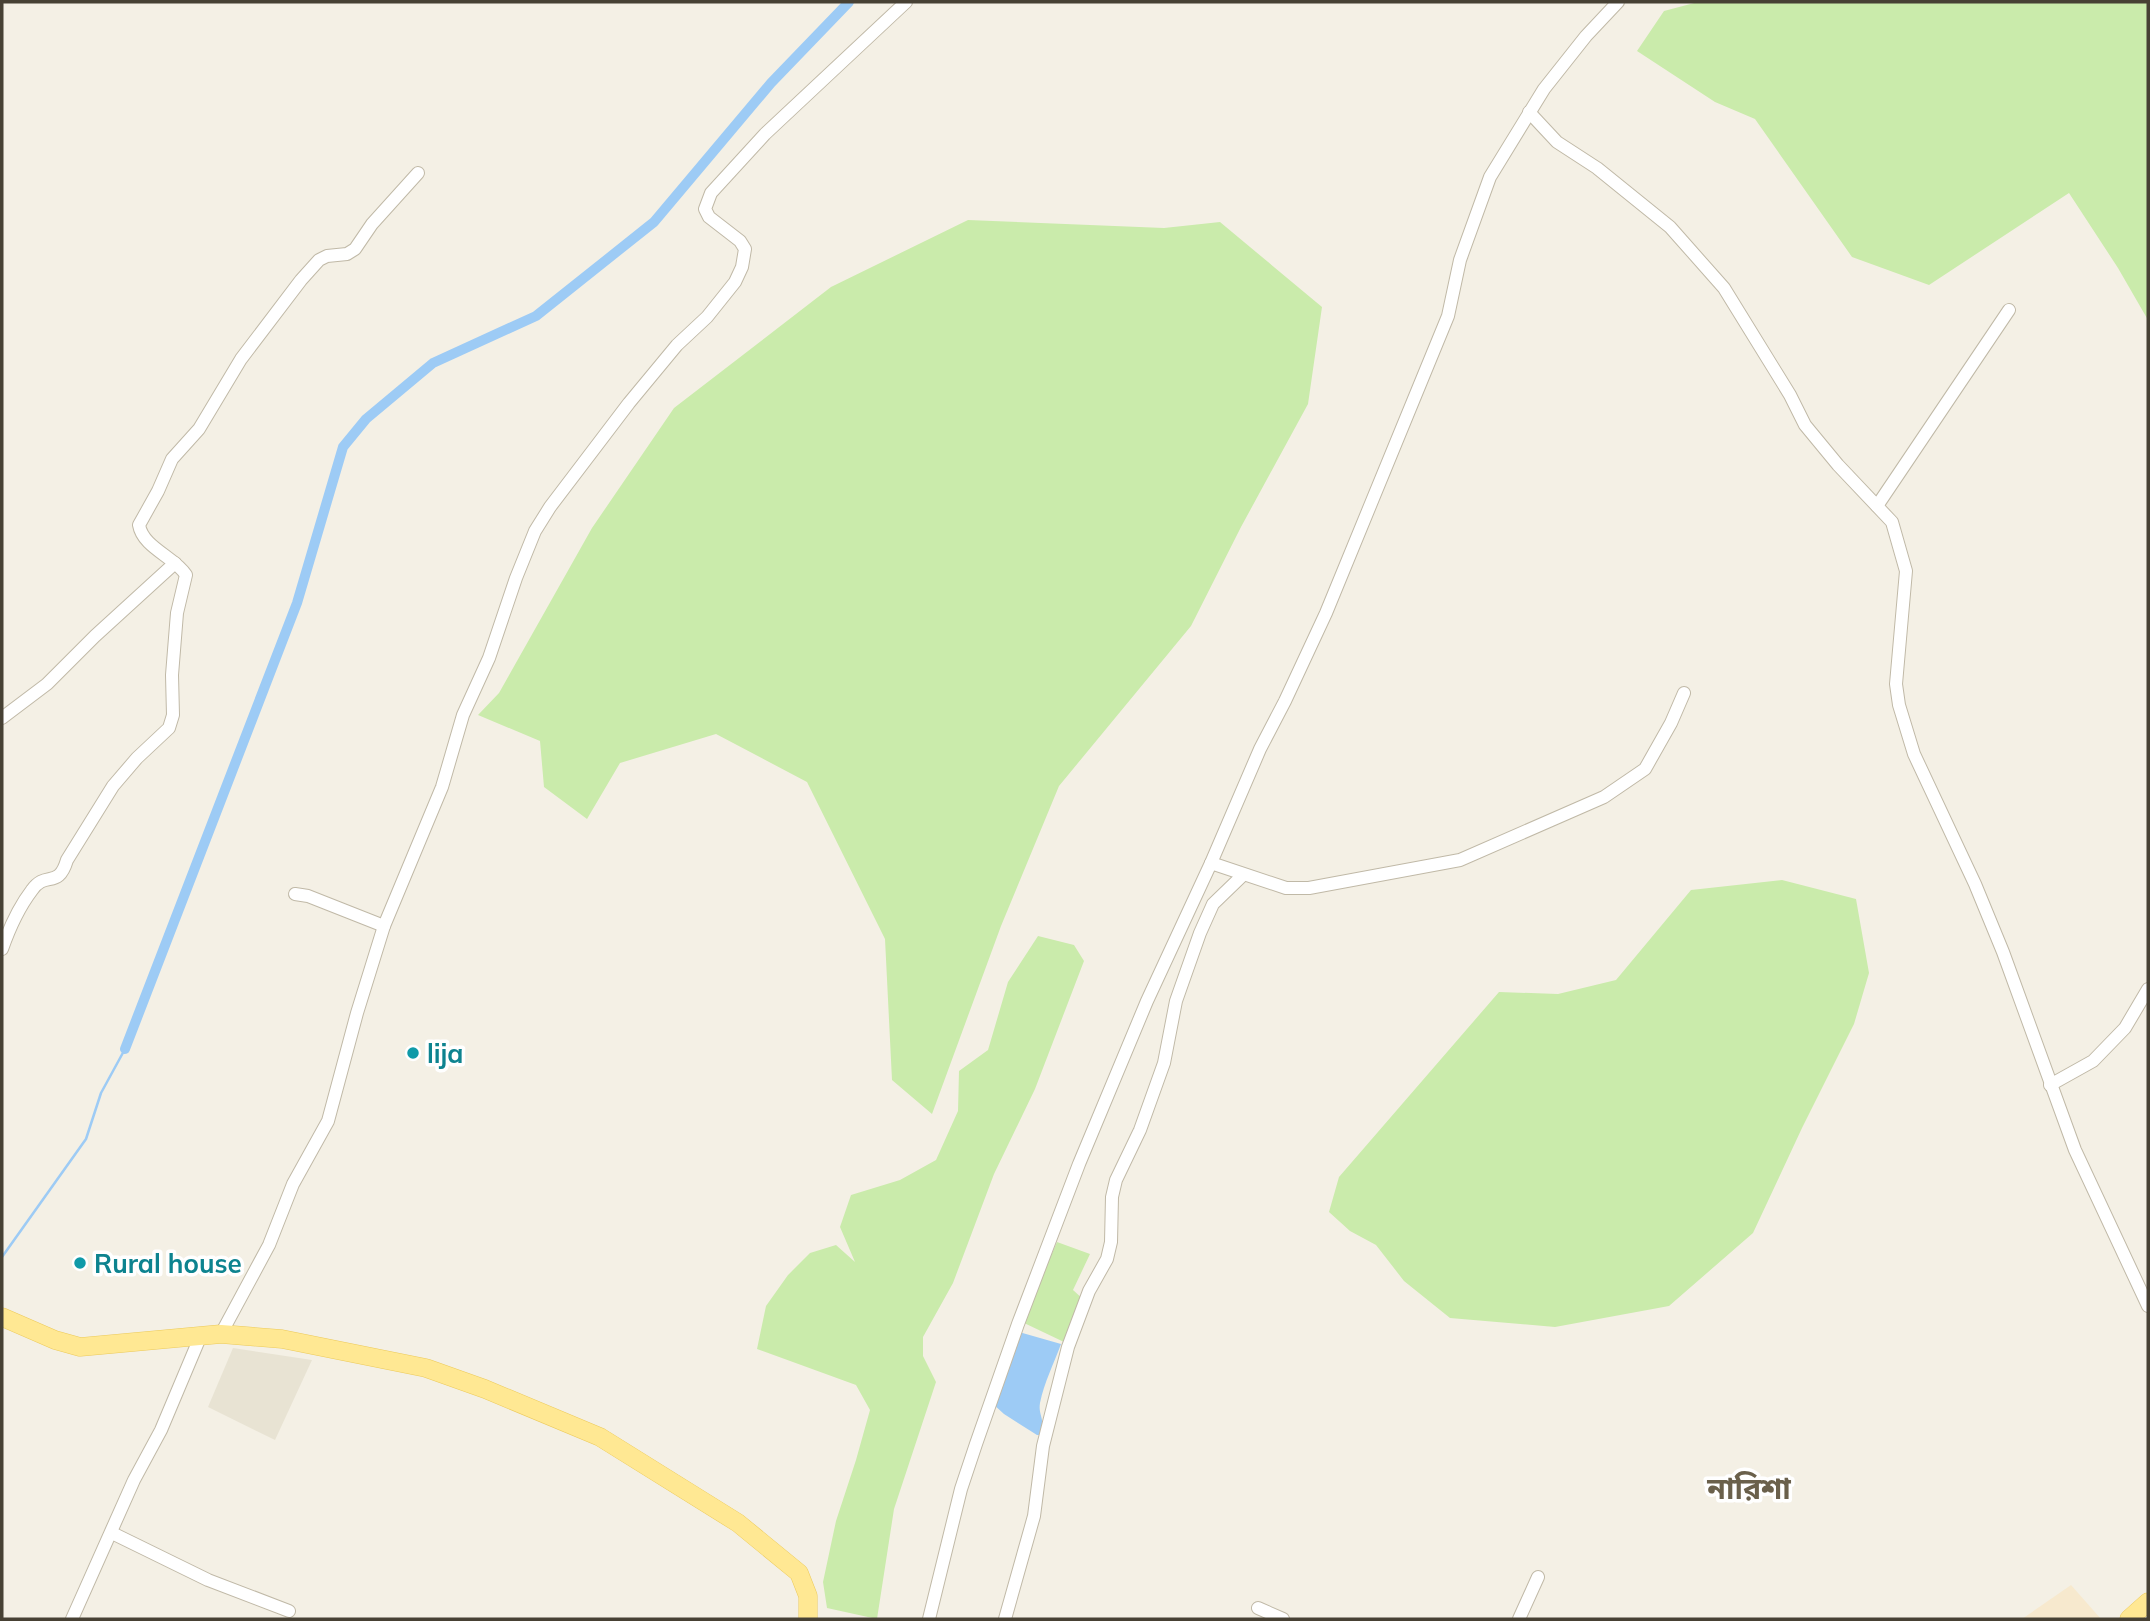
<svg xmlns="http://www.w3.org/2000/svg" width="2150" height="1621" font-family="Mulish,'Noto Sans Bengali',sans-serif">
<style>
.residential{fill:#e8e3d3}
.commercial{fill:#f7e9ce}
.green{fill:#caebab}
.water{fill:#9dcbf5}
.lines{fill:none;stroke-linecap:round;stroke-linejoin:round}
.stream{stroke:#9dcbf5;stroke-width:2.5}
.canal{stroke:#9dcbf5;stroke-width:10}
.street-casing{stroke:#c0b9a7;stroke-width:14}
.primary-casing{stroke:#ecca5b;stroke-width:19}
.street{stroke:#fff;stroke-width:12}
.primary{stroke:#ffe893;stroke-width:18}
.culture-dot{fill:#0f9aa8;stroke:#fff;stroke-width:2.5}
.labels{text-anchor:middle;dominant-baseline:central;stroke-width:7;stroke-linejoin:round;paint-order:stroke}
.culture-label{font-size:26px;font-weight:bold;fill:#0d838f;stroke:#fff;text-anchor:start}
.quarter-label{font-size:30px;font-weight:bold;fill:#6a604b;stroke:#fff}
</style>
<rect width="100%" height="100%" fill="#f4f0e5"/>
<polygon class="residential" points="233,1348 312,1360 275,1440 208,1407"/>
<polygon class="commercial" points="2071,1585 2101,1619 2022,1619"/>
<g class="green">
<polygon points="1698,2 2148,2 2148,320 2118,268 2069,193 1929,285 1852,257 1755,119 1715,102 1637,51 1664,11"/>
<polygon points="968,220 1164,228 1220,222 1322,307 1308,404 1241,527 1191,626 1059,786 1001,926 932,1114 892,1080 885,939 807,782 716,734 620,763 587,819 544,787 540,741 478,715 499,693 592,528 674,408 831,287"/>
<polygon points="1782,880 1856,899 1869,973 1854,1024 1802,1128 1753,1233 1669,1306 1555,1327 1450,1318 1404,1281 1376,1245 1350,1231 1329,1212 1339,1177 1499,992 1558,994 1616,980 1691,890"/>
<polygon points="1038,936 1074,945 1084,961 1035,1089 994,1174 953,1283 923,1337 923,1356 936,1382 894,1509 877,1619 827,1608 823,1582 836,1521 856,1460 870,1410 856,1385 757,1349 766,1306 788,1275 810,1253 836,1245 855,1262 840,1227 851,1195 900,1180 936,1160 958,1111 959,1071 988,1050 1008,982"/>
<polygon points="1057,1242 1090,1254 1073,1290 1084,1300 1064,1342 1022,1322"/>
</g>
<path class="water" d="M1019 1332 1061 1344C1054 1363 1044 1383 1040 1403 1038 1415 1045 1418 1042 1435H1037L1004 1414 993 1404Z"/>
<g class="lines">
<polyline class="stream" points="2,1257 86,1139 101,1093 125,1049"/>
<polyline class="canal" points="125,1049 297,603 343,447 366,419 433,363 536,316 654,222 771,83 849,2"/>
<defs>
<g id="street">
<polyline points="1529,112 1557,142 1597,168 1670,227 1724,288 1790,395 1805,425 1838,465 1892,522 1906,571 1896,684 1899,705 1914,754 1975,884 2003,952 2075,1150 2148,1306"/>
<polyline points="1877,506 2009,310"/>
<polyline points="2,718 47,684 95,636 175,563"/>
<polyline points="1211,863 1286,888 1309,888 1460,860 1604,797 1645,769 1671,723 1684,693"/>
<polyline points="295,894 308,896 384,926"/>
<path d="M2 949C9 929 19 907 32 890 46 870 58 890 67 860L113 786 137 758 169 728 173 715 172 675 177 613 186 575C175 557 143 548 139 525L158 491 172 459 199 429 241 359 301 280 319 260 327 256 347 254 355 249 372 224 418 173"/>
<polyline points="2050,1085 2093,1061 2125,1028 2148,989"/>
<polyline points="221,1334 269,1245 293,1184 328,1121 357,1013 384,926 442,787 463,715 489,658 516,578 535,531 550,507 629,403 677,345 707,317 735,282 742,267 745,249 740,241 709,217 705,209 711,193 765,134 906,2"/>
<polyline points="112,1533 208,1580 289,1611"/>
<polyline points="1258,1608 1283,1619"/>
<polyline points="72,1619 134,1480 161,1430 201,1335"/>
<polyline points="929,1619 961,1489 976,1444 1018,1324 1079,1164 1147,1001 1211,863 1260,749 1285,701 1326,613 1448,316 1460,260 1490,177 1544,89 1586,36 1618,2"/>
<polyline points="1005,1619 1034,1516 1043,1446 1068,1347 1089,1291 1107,1259 1111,1242 1112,1197 1116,1180 1140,1130 1164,1063 1176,1001 1200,933 1213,904 1243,875"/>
<polyline points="1519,1619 1538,1577"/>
</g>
<g id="primary">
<polyline points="2,1317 55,1340 80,1347 221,1334 282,1339 426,1368 485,1389 600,1437 738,1523 799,1573 808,1596 808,1619"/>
<polyline points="2129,1619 2148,1602"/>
</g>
</defs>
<use href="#street" class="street-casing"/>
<use href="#primary" class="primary-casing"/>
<use href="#street" class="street"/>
<use href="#primary" class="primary"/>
</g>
<g class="culture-dot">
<circle cx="413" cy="1053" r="7"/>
<circle cx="80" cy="1263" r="7"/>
</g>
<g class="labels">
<g class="culture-label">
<text x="427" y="1053">lija</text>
<text x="94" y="1263">Rural house</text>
</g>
<g class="quarter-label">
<text x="1749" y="1488">নারিশা</text>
</g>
</g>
<rect width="2150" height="1621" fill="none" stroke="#474134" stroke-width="7"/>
</svg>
